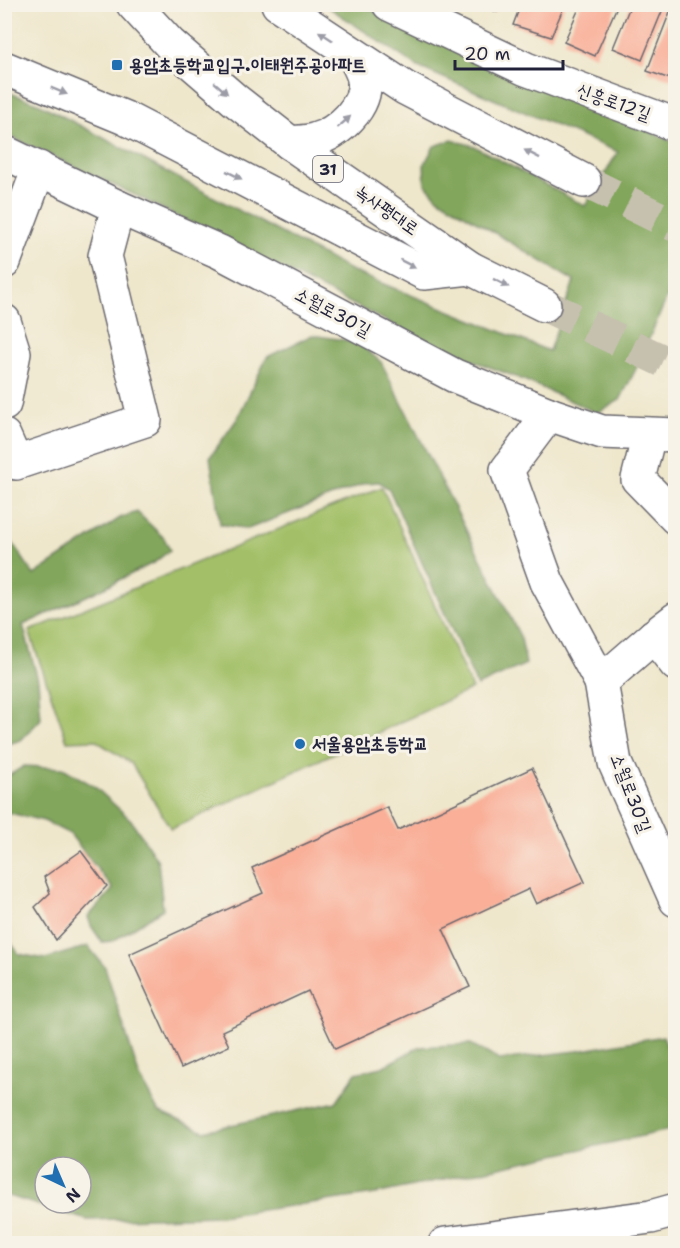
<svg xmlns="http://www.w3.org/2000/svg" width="680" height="1248" font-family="'Shantell Sans','Poor Story',sans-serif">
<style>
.green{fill:#a3c067;stroke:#627151;stroke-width:1.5}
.forest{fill:#82a65c;stroke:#52644c;stroke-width:1.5;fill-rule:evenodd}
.building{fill:#f9af98}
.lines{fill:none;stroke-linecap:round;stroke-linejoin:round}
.primary-tunnel{stroke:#c6c0af;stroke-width:33;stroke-dasharray:33 16;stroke-linecap:butt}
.street-casing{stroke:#6a676e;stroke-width:36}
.secondary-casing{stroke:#6a676e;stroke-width:36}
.primary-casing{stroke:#6a676e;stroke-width:36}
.street{stroke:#fff;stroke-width:33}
.secondary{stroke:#fff;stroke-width:33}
.primary{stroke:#fff;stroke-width:33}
.oneway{fill:#9c9ca7}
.poi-dot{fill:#1f6fb2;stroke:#f7f3e8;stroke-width:2}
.labels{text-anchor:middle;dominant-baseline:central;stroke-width:6;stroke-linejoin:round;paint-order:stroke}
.shield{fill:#f7f3e8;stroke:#62616f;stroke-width:1.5}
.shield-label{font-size:16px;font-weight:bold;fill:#22223b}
.poi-label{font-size:18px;font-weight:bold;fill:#22223b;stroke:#f7f3e8;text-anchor:start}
.street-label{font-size:18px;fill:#22223b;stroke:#f7f3e8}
</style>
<rect width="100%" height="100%" fill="#f7f3e8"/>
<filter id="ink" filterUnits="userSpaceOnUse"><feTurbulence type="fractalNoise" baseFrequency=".0167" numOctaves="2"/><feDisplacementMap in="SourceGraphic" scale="12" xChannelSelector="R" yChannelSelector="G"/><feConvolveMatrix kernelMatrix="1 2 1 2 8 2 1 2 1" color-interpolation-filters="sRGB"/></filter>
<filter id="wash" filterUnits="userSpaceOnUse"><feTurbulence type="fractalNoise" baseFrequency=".008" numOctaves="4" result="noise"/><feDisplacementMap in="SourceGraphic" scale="24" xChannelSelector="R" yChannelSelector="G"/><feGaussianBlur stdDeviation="1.35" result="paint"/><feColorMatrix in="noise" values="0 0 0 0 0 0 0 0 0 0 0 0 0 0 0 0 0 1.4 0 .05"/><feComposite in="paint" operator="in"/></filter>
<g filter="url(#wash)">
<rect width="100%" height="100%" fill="#efe7cc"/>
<polygon class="green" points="382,487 472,689 171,829 131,763 95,740 67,741 29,631"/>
<g class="forest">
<polygon points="325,5 362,5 388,19 621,118 675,143 675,279 636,369 620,400 597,413 524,380 442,349 143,199 5,134 5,91 40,104 354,272 549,351 574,281 439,199 425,184 424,165 434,146 452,140 474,146 585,206 618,152 418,67"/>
<polygon points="312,335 357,342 381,362 521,638 526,664 477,686 389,489 379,482 366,483 248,529 220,524 210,457 237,419 267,357"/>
<polygon points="137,512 164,538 170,550 155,562 93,593 23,625 38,680 41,719 21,740 5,745 5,532 34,575 120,518"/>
<polygon points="24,766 63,768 94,786 131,820 158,861 163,909 113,941 102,942 91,926 88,917 113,889 70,834 44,821 5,812 5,778"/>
<path d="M5 935 19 954 45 959 88 946 105 967 139 1075 158 1111 204 1131 336 1102 356 1073 382 1067 419 1047 471 1044 499 1060 577 1051 663 1036 668 1048 675 1047V1129L376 1194 220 1216 87 1220 5 1195ZM45 1167H81V1203H45Z"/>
</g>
<g id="blocks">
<g class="building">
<polygon points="477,4 500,4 497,12"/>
<polygon points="521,4 565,4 551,37 513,25"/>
<polygon points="581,4 618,4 595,56 564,42"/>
<polygon points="631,4 665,4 642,60 613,48"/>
<polygon points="673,4 676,4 676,81 647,71"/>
<polygon points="532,768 585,882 536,904 529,889 443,929 470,987 335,1049 308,991 222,1031 229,1046 181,1068 129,954 263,893 252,868 387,807 398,830"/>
<polygon points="81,851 107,886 56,940 35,907 50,893 44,877"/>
</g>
</g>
</g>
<g filter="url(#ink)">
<use href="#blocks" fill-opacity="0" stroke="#6a676e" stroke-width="1.5"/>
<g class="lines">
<g class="primary-tunnel">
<polyline points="584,181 676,226"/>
<polyline points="544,305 676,367"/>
</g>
<defs>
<g id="street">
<polyline points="389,4 526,69 676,125"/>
<polyline points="4,152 118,207 220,252 455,376 549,414 602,432 676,435"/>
<polyline points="4,262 39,168"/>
<polyline points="4,321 14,353 4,404"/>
<polyline points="549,414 507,470 547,582 601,682 654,636 676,619"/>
<polyline points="649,435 638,479 676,518"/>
<polyline points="4,436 16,463 145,420 105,256 118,207"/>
<polyline points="654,636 676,664"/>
<polyline points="601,682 615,763 676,900"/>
</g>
<polyline id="secondary" points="445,1244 651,1217 676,1210"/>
<g id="primary">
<polyline points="133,4 170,44 235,100 290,143 470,268 544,305"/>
<polyline points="278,4 405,88 584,181"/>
<polyline points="4,68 125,118 424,273 470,268"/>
<path d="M290 143C298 142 306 142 314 140 339 133 367 107 364 80 363 71 356 61 353 54"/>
</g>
</defs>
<use href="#street" class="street-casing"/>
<use href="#secondary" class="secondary-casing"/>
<use href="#primary" class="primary-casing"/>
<use href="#street" class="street"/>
<use href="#secondary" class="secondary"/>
<use href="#primary" class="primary"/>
</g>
<defs><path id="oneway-solid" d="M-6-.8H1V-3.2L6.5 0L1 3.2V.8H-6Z" transform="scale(1.5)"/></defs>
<g class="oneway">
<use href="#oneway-solid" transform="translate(326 36) rotate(-147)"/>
<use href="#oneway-solid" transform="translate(221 88) rotate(41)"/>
<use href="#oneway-solid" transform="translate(59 91) rotate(22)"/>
<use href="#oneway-solid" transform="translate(344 122) rotate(-41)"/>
<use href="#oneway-solid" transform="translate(532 154) rotate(-153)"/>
<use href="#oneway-solid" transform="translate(234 175) rotate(27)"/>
<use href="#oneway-solid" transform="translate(408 264) rotate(27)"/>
<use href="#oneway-solid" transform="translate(501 283) rotate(27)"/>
</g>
</g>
<g class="poi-dot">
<rect x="111" y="59" width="12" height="12" rx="3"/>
<circle cx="300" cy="744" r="6"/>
</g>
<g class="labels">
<rect class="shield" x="313" y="156" width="30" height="26" rx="4.5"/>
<g class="shield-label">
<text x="328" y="169">31</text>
</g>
<g class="poi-label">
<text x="129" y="65">용암초등학교입구.이태원주공아파트</text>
<text x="312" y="744">서울용암초등학교</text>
</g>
<g class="street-label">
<text transform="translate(614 102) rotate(20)">신흥로12길</text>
<text transform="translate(387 210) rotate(35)">녹사평대로</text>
<text transform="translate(333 312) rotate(28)">소월로30길</text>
<text transform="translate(631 793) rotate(69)">소월로30길</text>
</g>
</g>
<rect width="680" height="1248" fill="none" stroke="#f7f3e8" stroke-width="24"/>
<g transform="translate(63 1185) rotate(136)"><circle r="28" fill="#f7f3e8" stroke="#a29fa3" stroke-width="1.5"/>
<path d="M0-4.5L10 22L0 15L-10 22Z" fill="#1f6fb2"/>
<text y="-9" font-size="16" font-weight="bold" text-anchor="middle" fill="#22223b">N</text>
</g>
<path d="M455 60v9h108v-9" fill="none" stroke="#22223b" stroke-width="3"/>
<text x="464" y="60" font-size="18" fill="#22223b" stroke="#f7f3e8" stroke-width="4.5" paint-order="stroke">20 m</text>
</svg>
